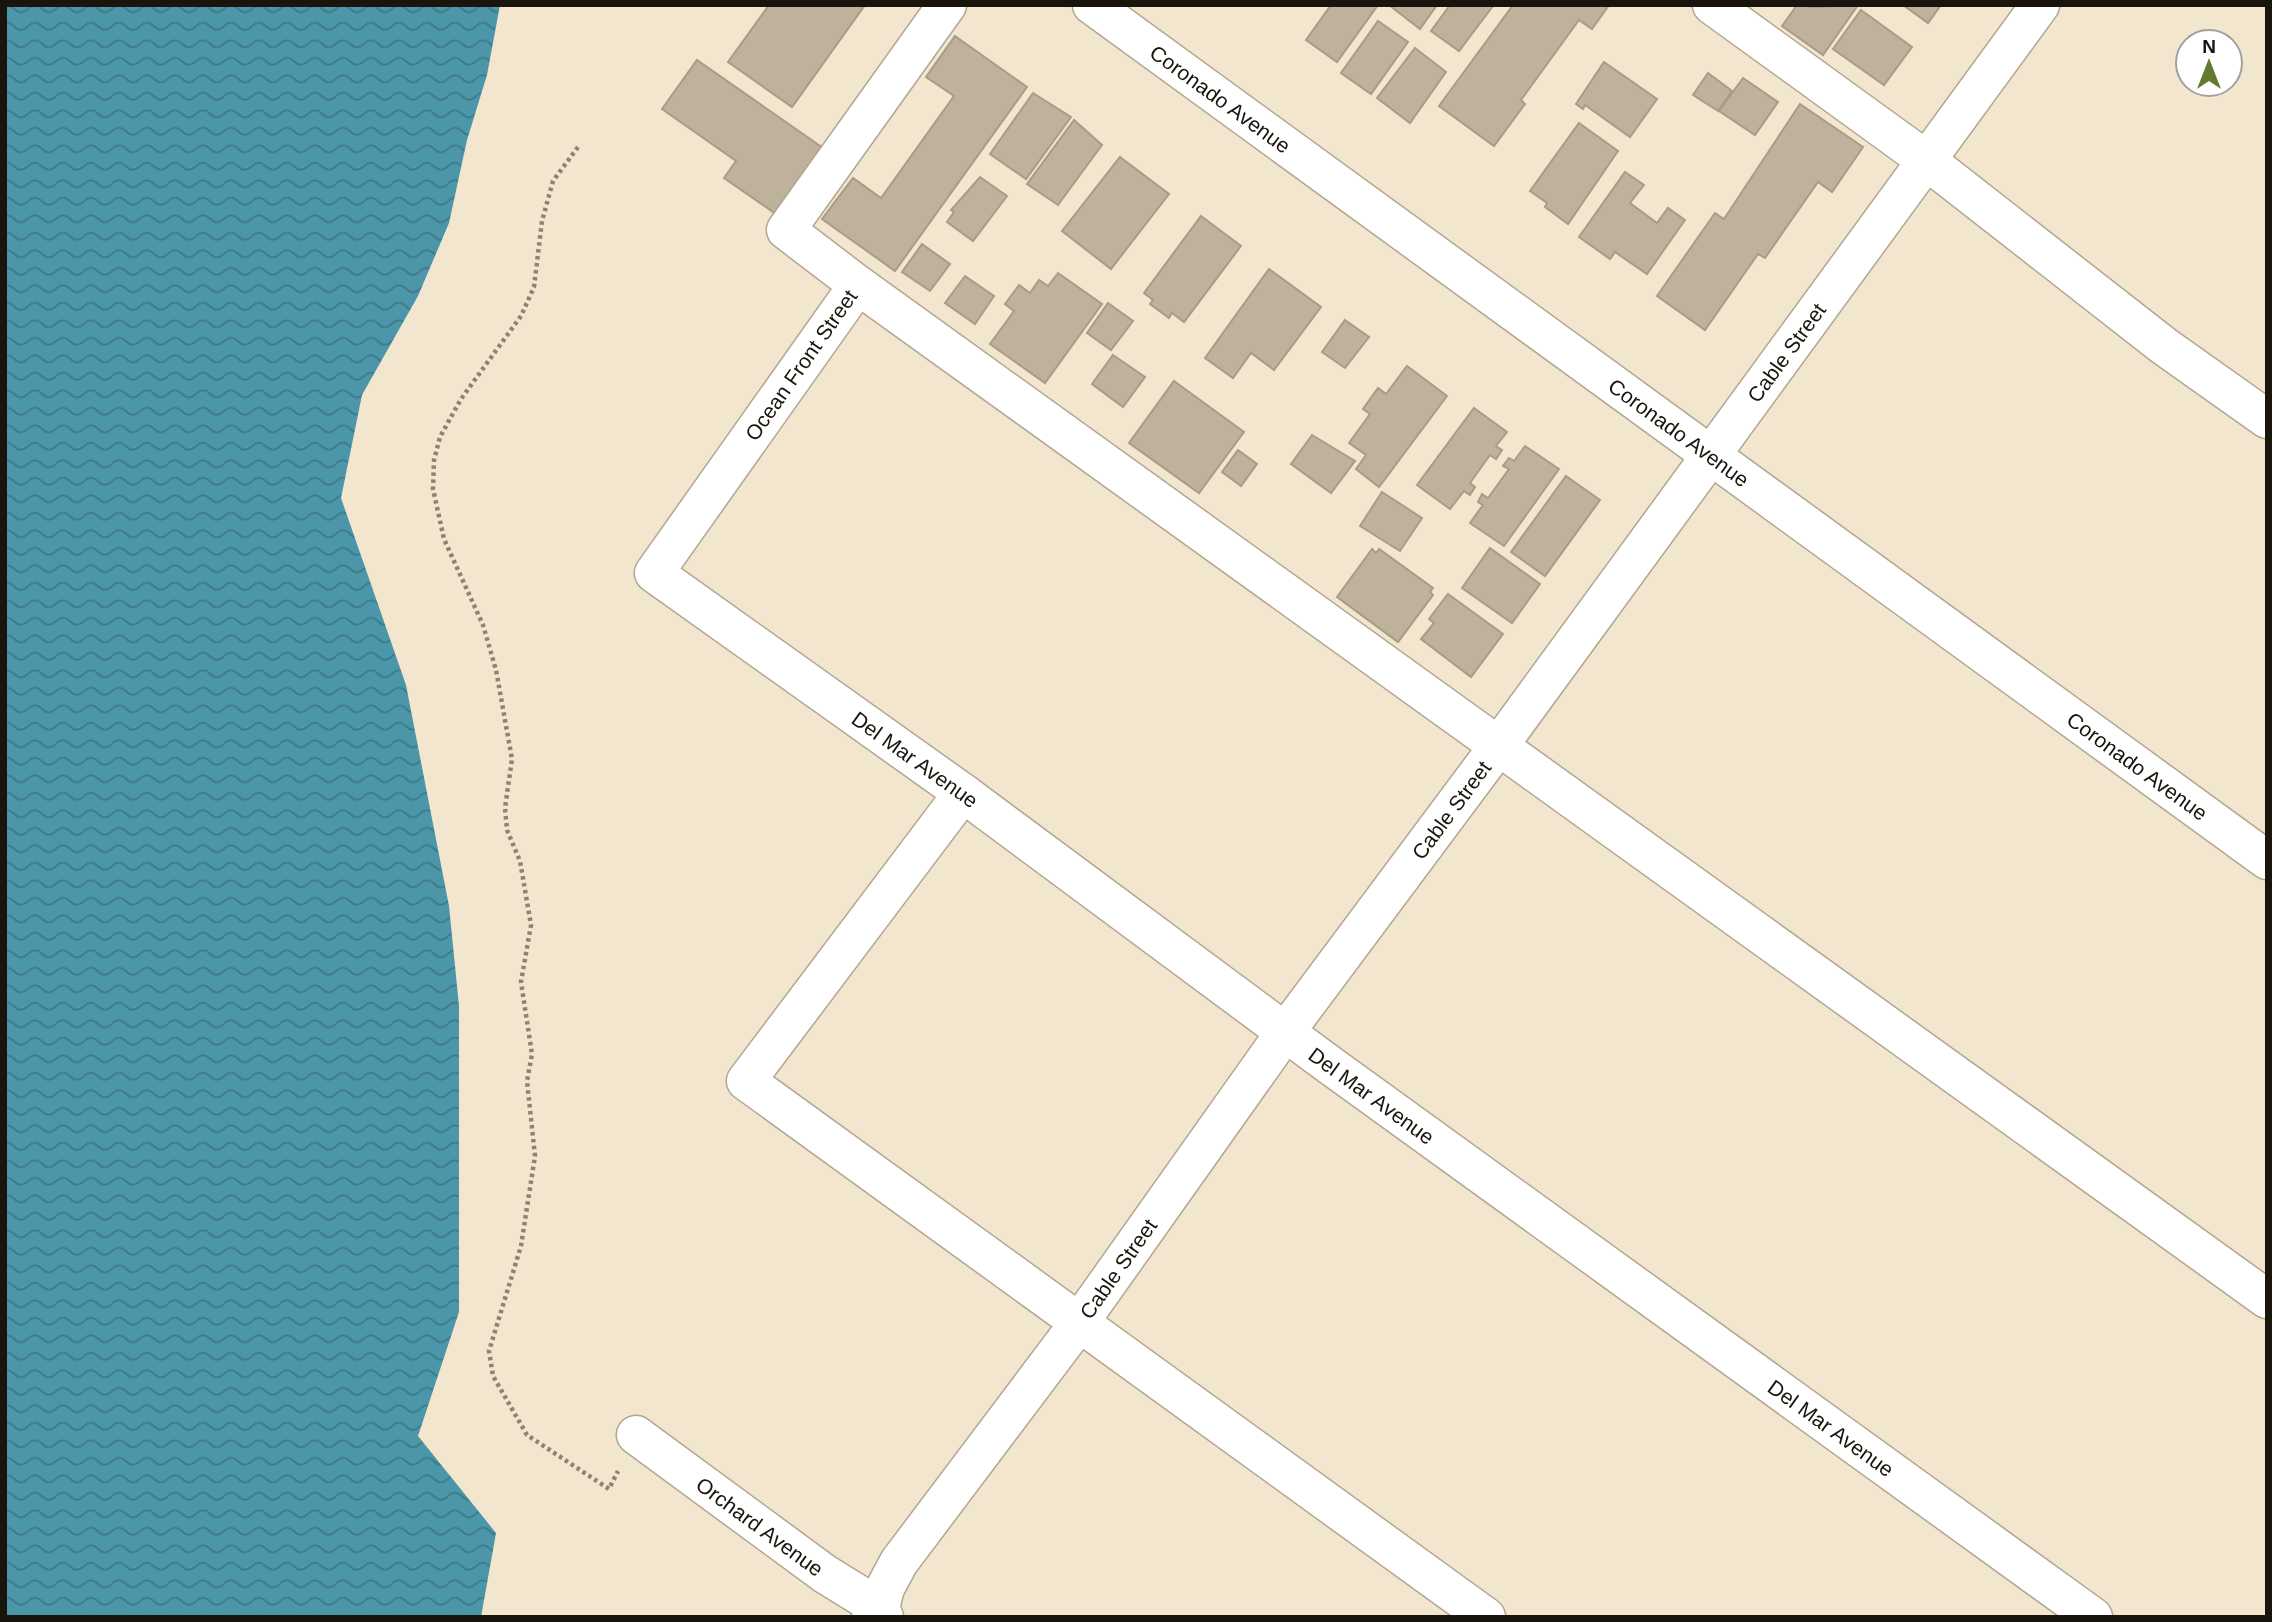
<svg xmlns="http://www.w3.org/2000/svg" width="2272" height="1622" font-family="Helvetica,sans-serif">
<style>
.water{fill:url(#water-waves)}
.building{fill:#beb29c;stroke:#a89c87;stroke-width:2}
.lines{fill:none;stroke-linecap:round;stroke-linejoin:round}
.minor-casing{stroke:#b2a691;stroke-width:41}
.path{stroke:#8b8373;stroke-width:4.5;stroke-dasharray:3.5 3.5;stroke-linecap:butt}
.minor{stroke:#fff;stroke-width:38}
.labels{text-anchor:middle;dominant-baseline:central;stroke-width:6;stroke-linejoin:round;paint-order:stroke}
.street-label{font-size:21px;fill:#19140c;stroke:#fff}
</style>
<defs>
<pattern id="water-waves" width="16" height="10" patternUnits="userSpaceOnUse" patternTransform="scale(1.75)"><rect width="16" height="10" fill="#4c96a9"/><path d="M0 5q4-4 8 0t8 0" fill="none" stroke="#3e7988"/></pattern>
</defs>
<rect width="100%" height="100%" fill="#f2e6cf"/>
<polygon class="water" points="5,5 500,5 487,75 467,140 449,223 418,296 362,395 341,498 406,685 449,906 459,1006 459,1312 418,1436 496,1533 481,1617 5,1617"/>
<g class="building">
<polygon points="769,5 865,5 792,107 728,62"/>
<polygon points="1331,5 1378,5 1337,62 1306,40"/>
<polygon points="1389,5 1437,5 1420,29"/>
<polygon points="1450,5 1493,6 1459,51 1431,31"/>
<polygon points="1513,5 1609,5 1592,29 1579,20 1521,100 1525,104 1494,146 1439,106"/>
<polygon points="1797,5 1813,7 1858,5 1823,55 1782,26"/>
<polygon points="1903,5 1941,5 1928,23"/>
<polygon points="1861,10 1912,47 1884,85 1833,49"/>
<polygon points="1378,21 1408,42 1371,94 1341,73"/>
<polygon points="955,36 1027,87 895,271 822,219 853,178 881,198 954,96 926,77"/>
<polygon points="1415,48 1446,72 1410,123 1377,98"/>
<polygon points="697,60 823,148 776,214 724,178 736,161 662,109"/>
<polygon points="1604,62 1657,99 1630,137 1585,105 1583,109 1576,104"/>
<polygon points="1708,73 1732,91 1718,111 1693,95"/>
<polygon points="1743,78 1778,102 1755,135 1719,111"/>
<polygon points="1033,93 1071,117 1026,179 990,154"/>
<polygon points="1800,104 1863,147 1832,192 1818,182 1765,258 1758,254 1705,330 1657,296 1715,213 1724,219"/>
<polygon points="1074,120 1102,145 1058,205 1027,184"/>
<polygon points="1579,123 1618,151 1568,224 1545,207 1547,203 1530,191"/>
<polygon points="1120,157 1169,194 1111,269 1062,231"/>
<polygon points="1625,172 1644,185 1630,203 1657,223 1668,208 1685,220 1647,274 1615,252 1610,259 1579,237"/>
<polygon points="980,177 1007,196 973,241 947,222 954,212 951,210"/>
<polygon points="1201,216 1241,246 1184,322 1172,313 1169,318 1150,304 1153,300 1144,293"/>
<polygon points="922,244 950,264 930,291 902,272"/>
<polygon points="1269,269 1321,307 1274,370 1251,353 1233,378 1205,358"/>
<polygon points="1058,273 1102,304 1045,383 990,344 1014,311 1005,304 1019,285 1030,293 1039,280 1048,286"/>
<polygon points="965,276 994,296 975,324 945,303"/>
<polygon points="1108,303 1133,321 1111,350 1087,333"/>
<polygon points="1345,320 1369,337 1345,368 1322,352"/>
<polygon points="1113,355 1145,377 1123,407 1092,384"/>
<polygon points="1407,366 1447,396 1379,487 1356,469 1366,455 1349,443 1370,414 1363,409 1378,388 1386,394"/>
<polygon points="1174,381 1244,432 1199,493 1129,443"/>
<polygon points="1474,408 1507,432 1496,446 1502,450 1496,459 1490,455 1470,483 1475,487 1470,495 1464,491 1450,509 1417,485"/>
<polygon points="1312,435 1355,461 1331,493 1291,464"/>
<polygon points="1525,446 1559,469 1504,546 1470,523 1483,505 1478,502 1482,494 1488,498 1509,469 1503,466 1509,458 1514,461"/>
<polygon points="1238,450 1257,464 1241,486 1222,472"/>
<polygon points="1566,476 1600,500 1545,576 1511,552"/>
<polygon points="1382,492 1422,518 1400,551 1360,526"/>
<polygon points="1490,548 1540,584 1512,623 1462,588"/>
<polygon points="1372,549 1376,553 1379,549 1433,588 1430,592 1433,595 1398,642 1337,597"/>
<polygon points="1448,594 1503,634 1471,677 1421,639 1434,623 1429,619"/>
</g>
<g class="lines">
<defs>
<g id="minor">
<path id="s1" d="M947 5 786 230 858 285 654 573 963 793 1327 1063 2093 1617"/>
<path id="s2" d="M1092 5 2267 860"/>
<polyline points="1712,5 1926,160 2164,346 2267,419"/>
<polyline points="858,285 2267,1299"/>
<polyline points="963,793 746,1081 1486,1617"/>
<path id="s3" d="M636 1435 825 1574 880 1608 884 1617"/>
<path id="s4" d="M871 1617 880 1608 885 1588 899 1562 1079 1323 1286 1031 1500 744 2040 5"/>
</g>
</defs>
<use href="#minor" class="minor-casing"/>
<polyline class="path" points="578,147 553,181 542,221 534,287 521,316 461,399 440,437 434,460 433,489 444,539 483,625 496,670 512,759 505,808 507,830 520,861 531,925 521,982 532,1054 527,1081 535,1156 521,1246 489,1351 493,1376 527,1435 609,1489 618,1471"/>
<use href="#minor" class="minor"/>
</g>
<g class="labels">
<g class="street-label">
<text stroke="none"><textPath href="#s2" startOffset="159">Coronado Avenue</textPath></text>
<text stroke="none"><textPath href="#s4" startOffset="1563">Cable Street</textPath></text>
<text transform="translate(801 365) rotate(-55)">Ocean Front Street</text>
<text stroke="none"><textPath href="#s2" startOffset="726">Coronado Avenue</textPath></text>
<text stroke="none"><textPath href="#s1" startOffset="1041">Del Mar Avenue</textPath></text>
<text stroke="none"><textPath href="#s2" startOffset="1293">Coronado Avenue</textPath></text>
<text stroke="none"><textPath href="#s4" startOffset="996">Cable Street</textPath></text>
<text stroke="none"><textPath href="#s1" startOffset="1608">Del Mar Avenue</textPath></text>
<text stroke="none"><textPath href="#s4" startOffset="429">Cable Street</textPath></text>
<text stroke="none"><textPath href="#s1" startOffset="2175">Del Mar Avenue</textPath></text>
<text stroke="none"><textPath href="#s3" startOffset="154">Orchard Avenue</textPath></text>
</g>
</g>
<rect width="2272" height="1622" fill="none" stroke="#19140c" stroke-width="14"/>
<g transform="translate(2209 63)"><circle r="33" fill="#ffffff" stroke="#a3a19e" stroke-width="2"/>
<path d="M0-5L12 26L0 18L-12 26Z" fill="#627b2e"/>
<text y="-10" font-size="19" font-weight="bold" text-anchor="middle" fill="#19140c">N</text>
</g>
</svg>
